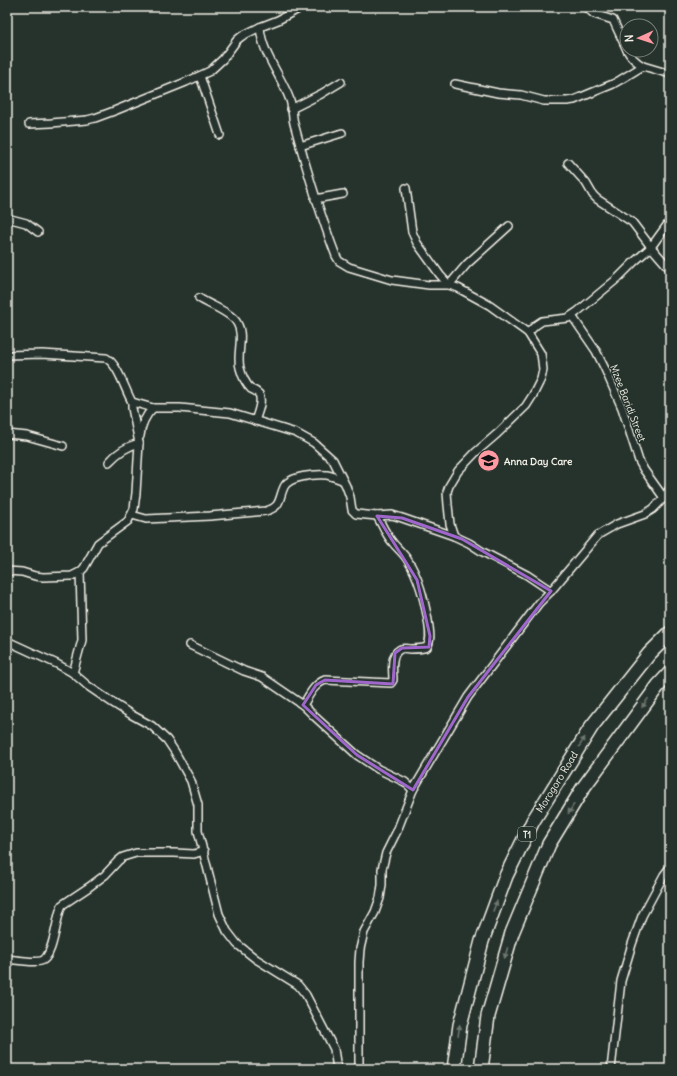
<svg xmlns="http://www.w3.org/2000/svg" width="677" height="1076" font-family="Delius,sans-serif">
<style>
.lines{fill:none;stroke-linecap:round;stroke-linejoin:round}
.street-casing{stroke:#f4f1e8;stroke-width:10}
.highway-casing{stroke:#f4f1e8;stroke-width:16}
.street{stroke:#26332d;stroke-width:7}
.highway{stroke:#26332d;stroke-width:13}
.oneway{fill:#6e766e}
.marked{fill:none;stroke:#9f67cb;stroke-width:3;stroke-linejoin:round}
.labels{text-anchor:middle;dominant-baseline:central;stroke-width:3;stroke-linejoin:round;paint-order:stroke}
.shield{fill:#26332d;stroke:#b6b8b0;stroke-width:1}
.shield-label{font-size:9px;font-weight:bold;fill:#f4f1e8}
.street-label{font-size:10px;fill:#f4f1e8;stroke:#26332d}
.poi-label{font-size:10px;font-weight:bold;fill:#f4f1e8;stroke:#26332d;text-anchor:start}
</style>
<rect width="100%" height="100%" fill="#26332d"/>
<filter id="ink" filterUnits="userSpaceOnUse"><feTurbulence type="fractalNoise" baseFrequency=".025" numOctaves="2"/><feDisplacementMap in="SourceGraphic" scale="8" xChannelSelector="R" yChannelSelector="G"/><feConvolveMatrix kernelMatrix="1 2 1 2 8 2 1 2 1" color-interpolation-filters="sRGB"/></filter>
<g filter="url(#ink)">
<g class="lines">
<defs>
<g id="street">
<polyline points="586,7 594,14 613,20 627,50"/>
<path d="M260 27C262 54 281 75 290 100 293 109 292 119 295 127 307 171 320 214 336 256L339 261 349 267 392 280 429 285H449L467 264 509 226"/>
<path d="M627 50C631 58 636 62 643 66"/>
<polyline points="200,76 220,135"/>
<polyline points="455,84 498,93 521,95 544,101 567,101 574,100 613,84 620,80 643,66 670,74"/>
<polyline points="291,109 321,94 341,82"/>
<polyline points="29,124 51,123 87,120 95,118 114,111 186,82 210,71 223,59 237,40 242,36 260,27 278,20 302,7"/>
<polyline points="300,146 342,133"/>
<polyline points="568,163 586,183 593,195 597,199 632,222 651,247 670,269"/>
<polyline points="406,188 412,232 417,243 440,275 449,285 458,288 489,305 528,333 541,354 542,361 543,370 541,379 533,395 526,406 497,434 476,452 458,471 449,486 447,492 448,505 450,524 454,536"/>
<polyline points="315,199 343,194"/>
<polyline points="7,218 26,223 38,232"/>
<path d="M199 298C209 305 231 312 237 323 245 336 236 354 240 368 242 376 245 383 251 389 254 390 257 392 259 394 263 402 257 414 255 421"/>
<polyline points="572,316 596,351 605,369 622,408 639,461 644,470 664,498"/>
<polyline points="528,333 536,325 542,321 568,318 577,312 618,278 634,262 651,247 670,221"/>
<path d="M7 355 42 354 106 358C118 364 125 390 132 402L153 408H180L230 413 296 433 314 443 333 460 346 486 350 497 352 510 356 514 377 516 392 515 402 518 454 536 469 543 483 552 527 575 551 591"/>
<polyline points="7,434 27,436 63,446"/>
<path d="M140 436C141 425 145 416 153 408"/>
<path d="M109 462C117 453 128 446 139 443"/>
<path d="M132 515 146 519 210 516 266 511C282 506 278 500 284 487 289 476 316 474 327 475 332 476 337 478 342 480"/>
<polyline points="7,571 22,572 35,576 43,577 72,576 80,572 84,568 98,543 128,521 134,509 136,493 139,443 132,408 132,402"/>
<polyline points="7,641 57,664 73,673 88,686 113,703 132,715 152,726 167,740 175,752 191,781 198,805 198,831 219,914 227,931 237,944 256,959 298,985 306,995 334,1049 337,1069"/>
<polyline points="190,645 244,671 262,677 303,705 314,716 357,755 378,769 405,782 413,790"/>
<polyline points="73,673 82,640 80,572"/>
<path d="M303 705C309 696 314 684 325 680L391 683 393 680C393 672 390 655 399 650 402 647 408 649 411 649 417 649 422 649 427 647 432 639 429 629 428 620 424 599 419 577 407 559 403 553 397 548 393 543 386 535 382 525 377 516"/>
<path d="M7 959C16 960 33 963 41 961 54 958 56 916 62 905L89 887 105 875 118 861 123 857 136 853H174L194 854 204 851"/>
<polyline points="359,1069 359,962 360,949 364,932 375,912 380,898 382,885 382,869 386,853 397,831 413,790 468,697 539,603 551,591 598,535 617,524 645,514 653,509 664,498 670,488"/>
<polyline points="611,1069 621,981 632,944 642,916 664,875 670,867"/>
</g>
<g id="highway">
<polyline points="454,1069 460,1025 482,941 506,876 533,821 592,726 649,654 670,633"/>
<polyline points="481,1069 488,1016 512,933 549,844 583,788 658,686 670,673"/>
</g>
</defs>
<use href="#street" class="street-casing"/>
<use href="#highway" class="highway-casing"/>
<use href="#street" class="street"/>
<use href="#highway" class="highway"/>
</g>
<defs><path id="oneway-solid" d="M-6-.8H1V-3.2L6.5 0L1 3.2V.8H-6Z"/></defs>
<g class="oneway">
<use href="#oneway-solid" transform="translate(645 703) rotate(126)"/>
<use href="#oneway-solid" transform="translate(582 742) rotate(-58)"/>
<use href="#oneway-solid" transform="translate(571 809) rotate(121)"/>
<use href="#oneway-solid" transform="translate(495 906) rotate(-69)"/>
<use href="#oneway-solid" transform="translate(506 953) rotate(106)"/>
<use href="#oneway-solid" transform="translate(459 1030) rotate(-82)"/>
</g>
</g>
<path class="marked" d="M377 516 402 518 462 539 551 591 468 697 413 790 357 755 303 705 316 685 325 680 393 684 395 653 402 648 429 647 430 636 417 580Z"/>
<defs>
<symbol id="school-disc" viewBox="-11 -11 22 22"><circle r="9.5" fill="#ff9aa2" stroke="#26332d"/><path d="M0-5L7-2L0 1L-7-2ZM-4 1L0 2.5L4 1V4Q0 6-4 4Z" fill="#111"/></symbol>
</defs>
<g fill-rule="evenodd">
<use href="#school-disc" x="476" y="448" width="25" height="25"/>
</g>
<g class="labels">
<rect class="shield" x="518" y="827" width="18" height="14" rx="3"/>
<g class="shield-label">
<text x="527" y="834">T1</text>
</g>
<g class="street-label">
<text transform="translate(628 403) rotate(69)">Mzee Baridi Street</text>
<text transform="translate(557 782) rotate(-58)">Morogoro Road</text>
</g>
<g class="poi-label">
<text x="504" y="461">Anna Day Care</text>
</g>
</g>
<rect width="677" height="1076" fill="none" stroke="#26332d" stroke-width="24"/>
<rect x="12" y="12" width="653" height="1052" fill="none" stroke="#f4f1e8" stroke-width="1.5" filter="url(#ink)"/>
<g transform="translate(639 38) rotate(267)"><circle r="19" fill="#26332d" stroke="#787f78"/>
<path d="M0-3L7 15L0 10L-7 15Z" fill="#ff9aa2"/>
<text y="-6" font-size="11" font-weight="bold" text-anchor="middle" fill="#f4f1e8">N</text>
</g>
</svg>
